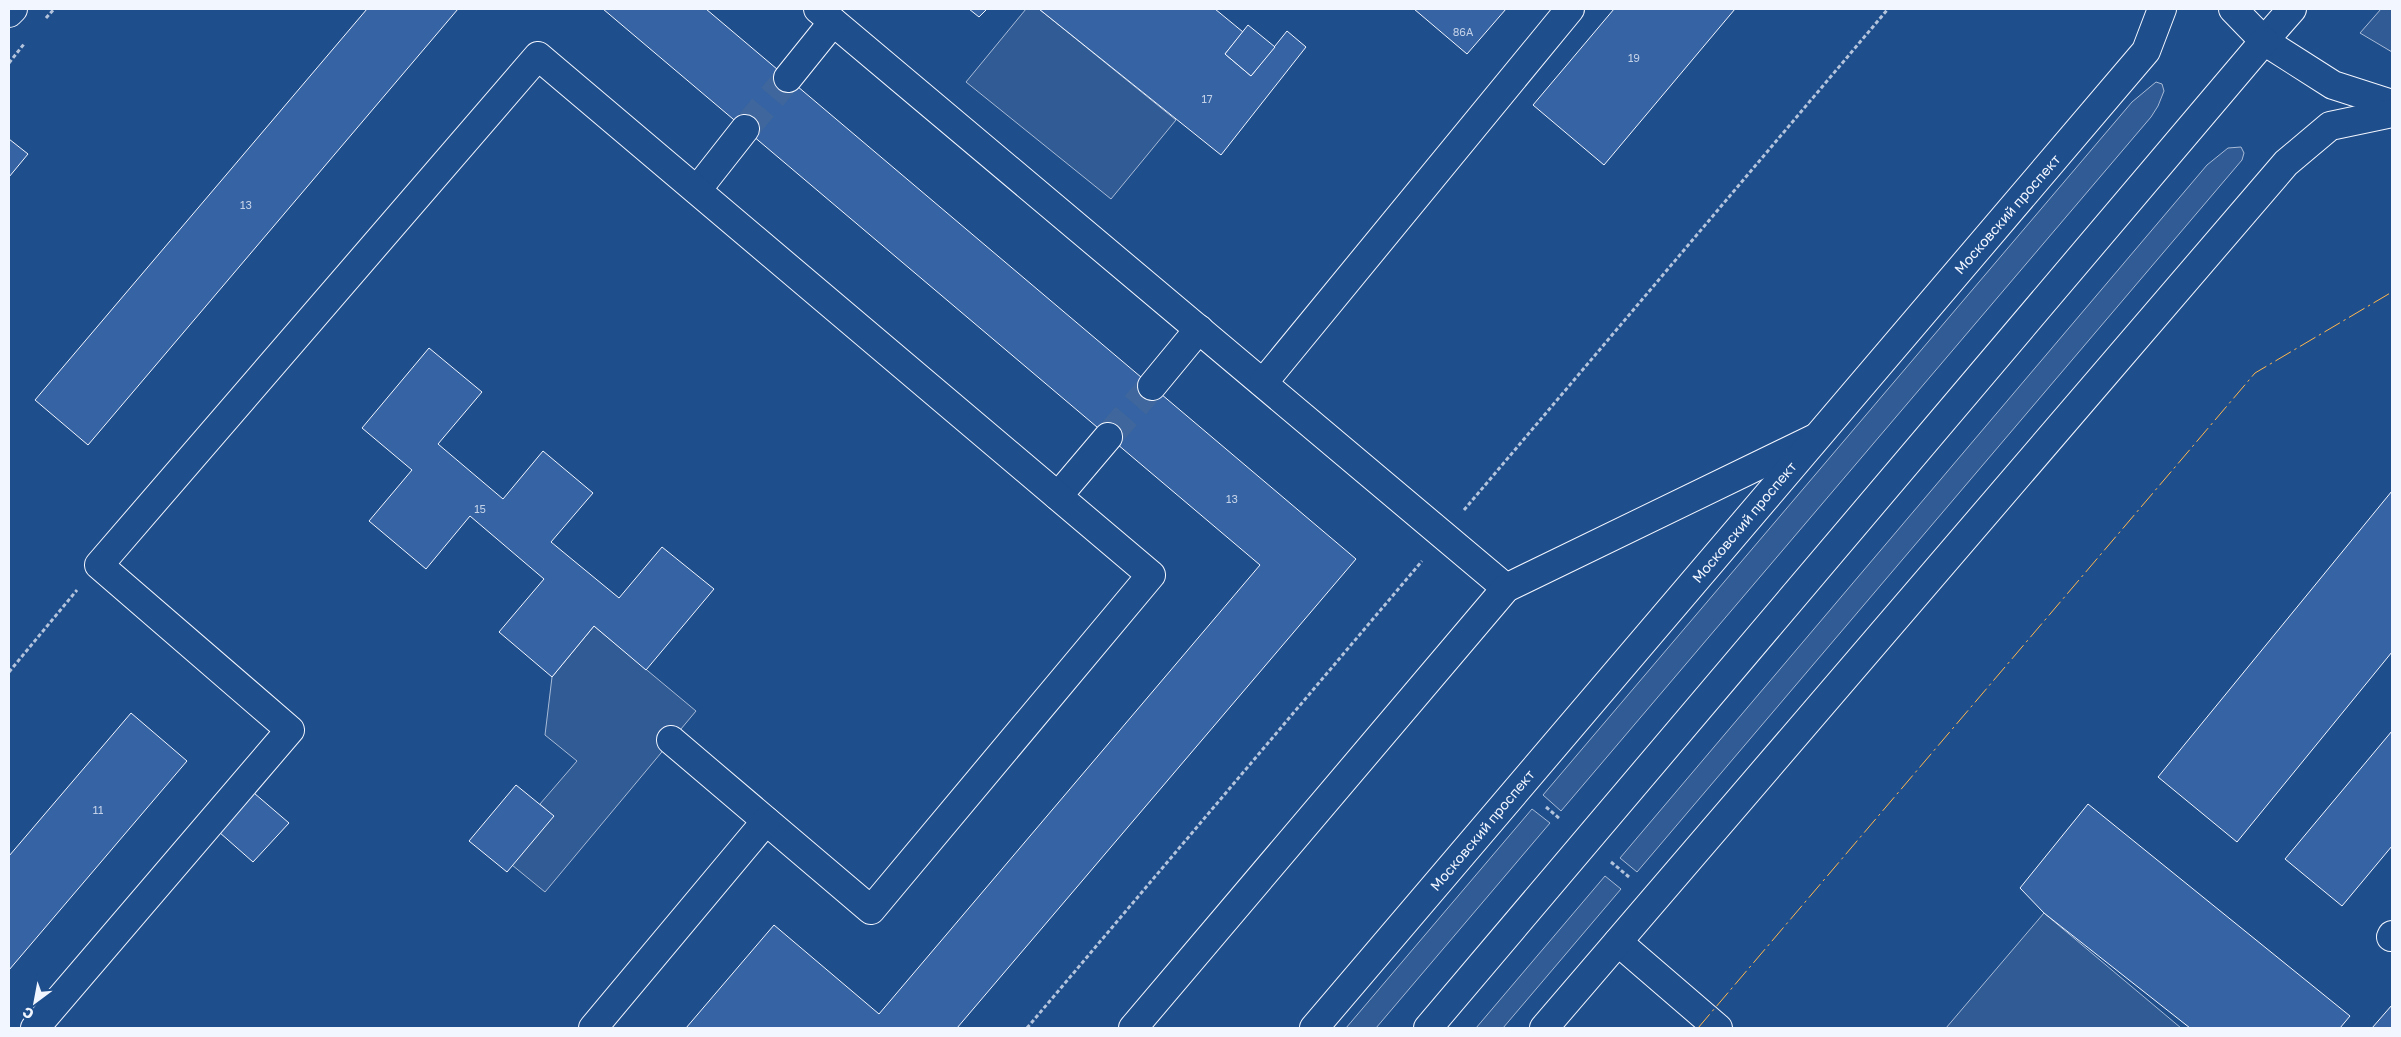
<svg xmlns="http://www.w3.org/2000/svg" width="2401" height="1037" font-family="'Golos Text',sans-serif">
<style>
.built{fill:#305b95;stroke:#a8bbd7}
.building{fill:#3563a3;stroke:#f2f6ff}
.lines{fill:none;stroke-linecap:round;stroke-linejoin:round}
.minor-tunnel{stroke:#3f679d;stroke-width:28;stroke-dasharray:28 14;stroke-linecap:butt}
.minor-casing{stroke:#f2f6ff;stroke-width:30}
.major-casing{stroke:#f2f6ff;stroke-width:30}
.path{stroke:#b3c4dc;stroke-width:3;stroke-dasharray:4 2.5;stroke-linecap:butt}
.minor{stroke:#1f4e8c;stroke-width:28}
.major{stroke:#1f4e8c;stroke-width:28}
.power{stroke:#ffb74d;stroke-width:1;stroke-dasharray:18 4 2.5 4;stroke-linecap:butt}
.labels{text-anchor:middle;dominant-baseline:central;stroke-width:4;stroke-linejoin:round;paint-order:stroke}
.number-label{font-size:11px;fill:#c3d1e8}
.street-label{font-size:14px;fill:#f2f6ff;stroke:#1f4e8c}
</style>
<rect width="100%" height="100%" fill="#1f4e8c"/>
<g class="built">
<polygon points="1026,9 1039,9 1176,120 1111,199 966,82"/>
<polygon points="2381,9 2392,9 2392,52 2360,33"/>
<polygon points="2156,82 2162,84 2164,91 2158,106 2151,117 1561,811 1543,795 2132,102"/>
<polygon points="2241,147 2244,153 2242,160 1637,872 1620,858 2207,165 2228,148"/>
<polygon points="594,626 696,711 545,892 512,865 553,816 540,804 577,761 545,735 552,677"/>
<polygon points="1532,809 1550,823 1376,1028 1346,1028"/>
<polygon points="1605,876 1621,889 1503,1028 1476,1028"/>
<polygon points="2044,913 2181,1028 1946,1028"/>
</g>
<g class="building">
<polygon points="367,9 458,9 88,445 35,400"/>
<polygon points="603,9 706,9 1356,559 957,1028 686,1028 774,925 879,1014 1260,565"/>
<polygon points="969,9 987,9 979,17"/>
<polygon points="1039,9 1215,9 1243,32 1225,54 1251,76 1287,31 1306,47 1221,155"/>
<polygon points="1414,9 1506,9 1467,54"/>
<polygon points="1614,9 1735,9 1604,165 1533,105"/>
<polygon points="1248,25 1275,47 1251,76 1225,54"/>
<polygon points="9,139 28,154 9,177"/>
<polygon points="429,348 482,392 438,444 503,499 543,451 593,493 551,542 619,598 662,547 714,589 646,670 594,626 552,677 499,632 544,579 470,516 426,569 369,521 412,470 362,428"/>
<polygon points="2392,491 2392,652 2237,842 2158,777"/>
<polygon points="131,713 187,761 9,970 9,856"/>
<polygon points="2392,731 2392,846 2342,906 2285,859"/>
<polygon points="516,785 554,816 507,872 469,841"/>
<polygon points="254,793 289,823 253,862 219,832"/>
<polygon points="2088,804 2350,1016 2340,1028 2190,1028 2044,913 2020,888"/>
<polygon points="2392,1005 2392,1028 2372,1028"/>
</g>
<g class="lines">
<g class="minor-tunnel">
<polyline points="745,129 788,78"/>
<polyline points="1108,437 1152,386"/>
</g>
<defs>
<g id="minor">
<polyline points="818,9 1506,588"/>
<polyline points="9,13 13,9"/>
<polyline points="2264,41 2292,9"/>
<polyline points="788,78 833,22"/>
<polyline points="697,190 745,129"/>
<polyline points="1263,383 1570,9"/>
<polyline points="1152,386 1199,329"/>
<polyline points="1058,496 1108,437"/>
<polyline points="2391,937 2392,935"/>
<polyline points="1618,942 1718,1028"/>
<polyline points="35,1028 290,730 99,565 538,56 1151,575 871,910 671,740"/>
<polyline points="593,1028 766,821"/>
<polyline points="1133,1028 1506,588 1815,438"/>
</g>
<g id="major">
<polyline points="2233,9 2264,41 2333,85 2392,104"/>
<polyline points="1314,1028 2146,51 2162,9"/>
<polyline points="1428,1028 2264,41"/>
<polyline points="1544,1028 2286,163 2330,126 2392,113"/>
</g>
</defs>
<use href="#minor" class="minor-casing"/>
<use href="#major" class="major-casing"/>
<g class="path">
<polyline points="46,18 54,9"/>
<polyline points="9,63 24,44"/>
<polyline points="1464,510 1888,9"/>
<polyline points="9,672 77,590"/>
<polyline points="1546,807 1560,819"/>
<polyline points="1611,862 1629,877"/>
<polyline points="1027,1028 1422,561"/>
</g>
<use href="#minor" class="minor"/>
<use href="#major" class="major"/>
<polyline class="power" points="1698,1028 2255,373 2392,292"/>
</g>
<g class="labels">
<g class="number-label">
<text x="1463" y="31">86А</text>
<text x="1634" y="57">19</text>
<text x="1207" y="98">17</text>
<text x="246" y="204">13</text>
<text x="1232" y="498">13</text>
<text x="480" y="508">15</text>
<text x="98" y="809">11</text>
</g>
<g class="street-label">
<text transform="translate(2007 214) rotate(-49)">Московский проспект</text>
<text transform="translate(1744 522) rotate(-50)">Московский проспект</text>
<text transform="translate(1482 830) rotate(-50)">Московский проспект</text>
</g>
</g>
<rect width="2401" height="1037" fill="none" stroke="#f2f6ff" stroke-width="20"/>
<g transform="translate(35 1002) rotate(212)" stroke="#1f4e8c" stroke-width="4" paint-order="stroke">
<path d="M0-4L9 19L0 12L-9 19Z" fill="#f2f6ff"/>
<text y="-8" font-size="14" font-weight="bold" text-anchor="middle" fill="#f2f6ff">С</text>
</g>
</svg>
